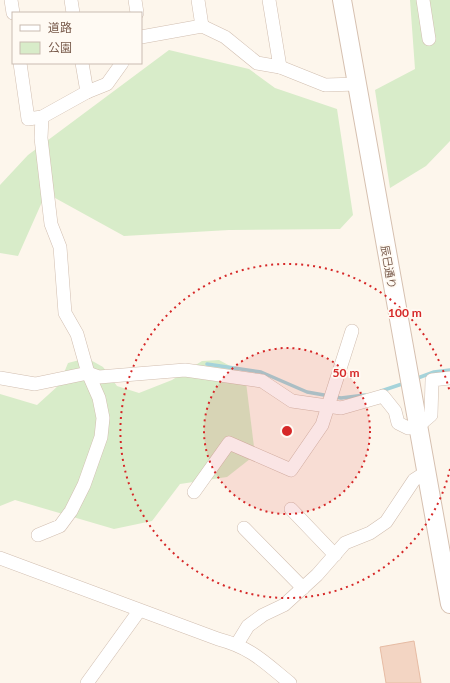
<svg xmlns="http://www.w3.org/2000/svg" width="450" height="683" font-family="Lato,'Noto Sans JP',sans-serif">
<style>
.green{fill:#d8ecc9}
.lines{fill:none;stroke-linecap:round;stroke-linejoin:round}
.stream{stroke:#a5d3da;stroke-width:3.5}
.building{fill:#f3d5c3;stroke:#e6bba3}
.street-casing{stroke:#d1beb0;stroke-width:14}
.secondary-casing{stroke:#d6c0b0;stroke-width:20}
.street{stroke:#fff;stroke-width:13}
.secondary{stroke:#fff;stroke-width:18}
.ring{fill:none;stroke:#d62828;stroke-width:2;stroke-dasharray:2 4}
.labels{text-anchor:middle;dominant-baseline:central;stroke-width:3.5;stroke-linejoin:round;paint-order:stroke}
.street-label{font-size:11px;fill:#7a5c4d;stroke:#fffaf3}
.centre{fill:#d62828;stroke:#fffaf3;stroke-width:2}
.ring-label{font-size:12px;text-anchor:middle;font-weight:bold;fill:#d62828;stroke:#fffaf3;stroke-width:3.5;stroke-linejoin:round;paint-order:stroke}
</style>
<rect width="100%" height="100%" fill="#fdf6ec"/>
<g class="green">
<polygon points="410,0 450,0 450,141 426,166 390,188 375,90 415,69"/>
<polygon points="169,50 249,69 275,88 337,109 353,215 340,229 229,230 124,236 46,193 18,256 0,253 0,185 28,155"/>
<polygon points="87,358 103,367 117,386 139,393 172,380 202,361 219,360 245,374 255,455 227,477 180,484 152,521 114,529 15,500 0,506 0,394 37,405 59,385 68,363"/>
</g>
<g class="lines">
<g class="stream">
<polyline points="207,364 261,372 307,392 341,398 365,395"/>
<polyline points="415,379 434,372 450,370"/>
<polyline points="381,391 405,383"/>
</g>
</g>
<polygon class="building" points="414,641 421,683 386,683 380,647"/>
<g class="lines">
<defs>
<g id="street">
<polyline points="11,0 13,13"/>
<polyline points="71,0 73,13"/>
<polyline points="135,0 137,13"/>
<polyline points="198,0 202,26"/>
<polyline points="423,0 429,39"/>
<polyline points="141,37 202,26 225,37 257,63 280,67 269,0"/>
<polyline points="20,63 28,119 42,117 87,92 107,84 122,63"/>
<polyline points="82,63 87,92"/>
<polyline points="280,67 325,85 358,84"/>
<polyline points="0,378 35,384 88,373 99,377 185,370 262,381 292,401 341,408 383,396 395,411 398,423 408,428 417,427 431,415 432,380 450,378"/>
<polyline points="194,492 229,443 291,470 322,425 352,331"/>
<polyline points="291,509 335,555"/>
<polyline points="244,528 303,588"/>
<polyline points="38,535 60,526 71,511 84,485 101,437 103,418 99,398 88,373 77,334 65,313 60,247 51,224 41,138 42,117"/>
<path d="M0 558 218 639C252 648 264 662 290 683"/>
<polyline points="237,644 248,626 263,615 284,605 317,575 345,543 370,533 386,522 414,480 425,473"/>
<polyline points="87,683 139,611"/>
</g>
<polyline id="secondary" points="342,0 450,604"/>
</defs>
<use href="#street" class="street-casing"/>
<use href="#secondary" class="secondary-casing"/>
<use href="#street" class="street"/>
<use href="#secondary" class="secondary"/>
</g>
<circle cx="287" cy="431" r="83" fill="#d62828" fill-opacity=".12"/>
<g class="ring">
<circle cx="287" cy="431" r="83"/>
<path d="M450 469A167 167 0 1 1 450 393"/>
</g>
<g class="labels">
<g class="street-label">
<text transform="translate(389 267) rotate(80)">辰巳通り</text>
</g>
</g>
<circle cx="287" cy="431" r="6" class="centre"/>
<g class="ring-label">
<text x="405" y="317">100 m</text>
<text x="346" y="377">50 m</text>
</g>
<rect x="12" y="12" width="130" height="52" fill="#fffaf3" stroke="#cabbb1"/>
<rect x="20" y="25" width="20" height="6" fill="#ffffff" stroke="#cabbb1"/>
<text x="48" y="32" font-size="12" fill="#7a5c4d">道路</text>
<rect x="20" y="42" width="20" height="12" fill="#d8ecc9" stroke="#cabbb1"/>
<text x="48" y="52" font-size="12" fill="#7a5c4d">公園</text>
</svg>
